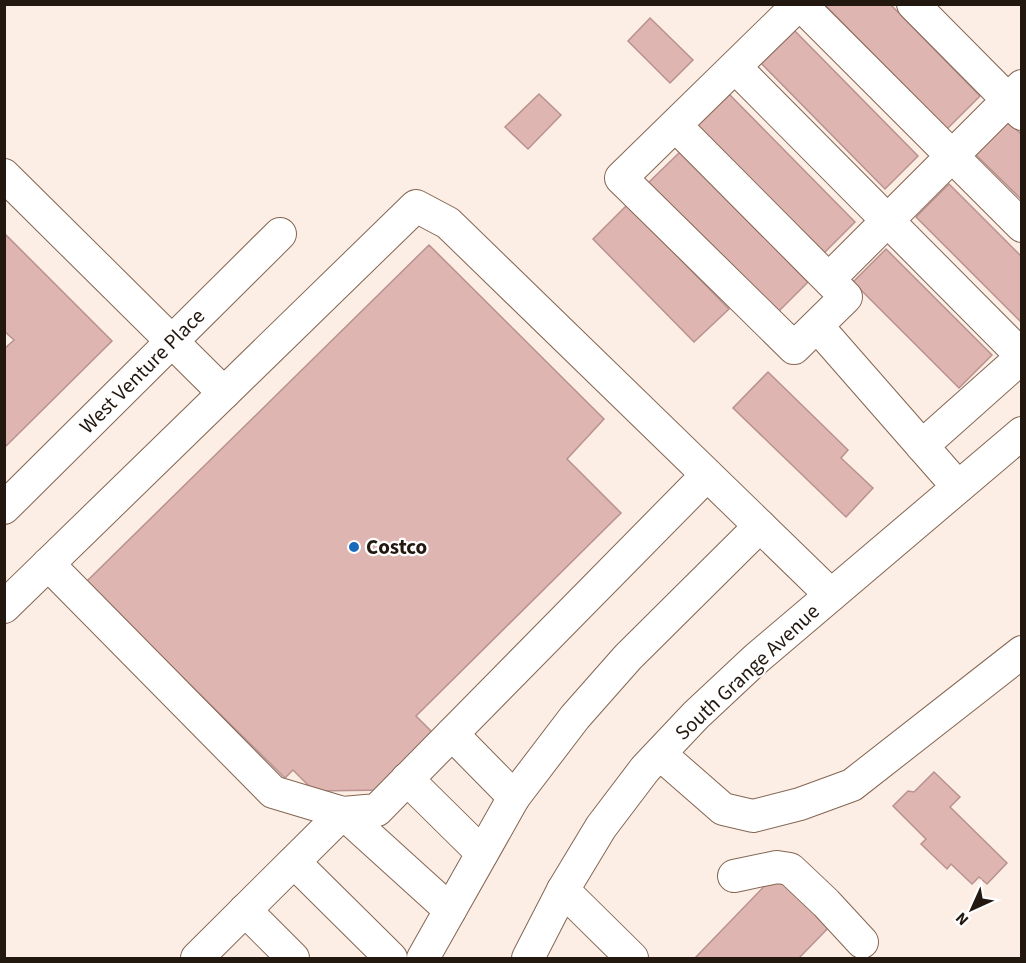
<svg xmlns="http://www.w3.org/2000/svg" width="1026" height="963" font-family="'Source Sans 3',sans-serif">
<style>
.building{fill:#dfb5b2;stroke:#b9918e;stroke-width:1.5}
.lines{fill:none;stroke-linecap:round;stroke-linejoin:round}
.minor-casing{stroke:#846652;stroke-width:34}
.minor{stroke:#fff;stroke-width:32}
.poi-dot{fill:#1a6cba;stroke:#fff;stroke-width:2}
.labels{text-anchor:middle;dominant-baseline:central;stroke-width:4.5;stroke-linejoin:round;paint-order:stroke}
.street-label{font-size:21px;fill:#23180f;stroke:#fff}
.poi-label{font-size:21px;font-weight:bold;fill:#23180f;stroke:#fff;text-anchor:start}
</style>
<rect width="100%" height="100%" fill="#fceee5"/>
<g class="building">
<polygon points="824,4 890,4 980,96 947,129"/>
<polygon points="650,18 693,60 670,83 628,41"/>
<polygon points="790,26 918,156 885,189 757,59"/>
<polygon points="727,92 855,222 822,255 694,125"/>
<polygon points="539,94 561,115 528,149 505,127"/>
<polygon points="1009,122 1022,135 1022,200 976,155"/>
<polygon points="680,152 808,282 775,315 647,184"/>
<polygon points="949,184 1022,257 1022,323 916,217"/>
<polygon points="627,205 729,309 694,342 593,239"/>
<polygon points="4,233 112,341 4,448 4,349 14,340 4,331"/>
<polygon points="429,245 604,419 567,459 621,513 416,716 438,738 387,790 314,791 293,770 285,778 86,582"/>
<polygon points="886,249 992,355 959,388 853,282"/>
<polygon points="768,372 848,450 841,458 873,488 846,517 733,408"/>
<polygon points="934,772 960,797 950,807 1007,863 987,884 979,877 972,884 951,864 947,869 921,844 926,839 893,806 908,791 914,792"/>
<polygon points="779,871 833,923 799,958 695,958"/>
</g>
<g class="lines">
<defs>
<g id="minor">
<polyline points="800,4 1022,226"/>
<polyline points="913,4 1022,114"/>
<polyline points="735,67 1022,356"/>
<polyline points="675,125 846,297 794,348 621,178 799,4"/>
<polyline points="4,175 224,393"/>
<polyline points="829,279 1022,86"/>
<polyline points="817,326 958,487"/>
<polyline points="922,446 1022,357"/>
<polyline points="4,508 280,234"/>
<polyline points="48,564 273,792 343,813 377,810 707,475"/>
<polyline points="4,607 416,206 448,223 831,595"/>
<polyline points="452,734 514,797"/>
<polyline points="660,754 723,809 753,816 800,804 852,785 1022,652"/>
<polyline points="407,779 482,853"/>
<polyline points="294,862 391,958"/>
<polyline points="734,876 777,867 790,869 826,903 862,942"/>
<polyline points="563,890 632,958"/>
<polyline points="245,910 293,958"/>
<polyline points="197,958 343,813 450,910"/>
<polyline points="423,958 514,797 575,717 628,657 760,526"/>
<polyline points="528,958 563,890 601,827 645,769 696,715 757,658 1022,433"/>
</g>
</defs>
<use href="#minor" class="minor-casing"/>
<use href="#minor" class="minor"/>
</g>
<circle class="poi-dot" cx="354" cy="547" r="6"/>
<g class="labels">
<g class="street-label">
<text transform="translate(142 371) rotate(-45)">West Venture Place</text>
<text transform="translate(747 672) rotate(-43)">South Grange Avenue</text>
</g>
<g class="poi-label">
<text x="366" y="547">Costco</text>
</g>
</g>
<rect width="1026" height="963" fill="none" stroke="#23180f" stroke-width="12"/>
<g transform="translate(972 909) rotate(225)" stroke="#ffffff" stroke-width="4.5" paint-order="stroke">
<path d="M0-4.5L10 22L0 15L-10 22Z" fill="#23180f"/>
<text y="-9" font-size="16" font-weight="bold" text-anchor="middle" fill="#23180f">N</text>
</g>
</svg>
